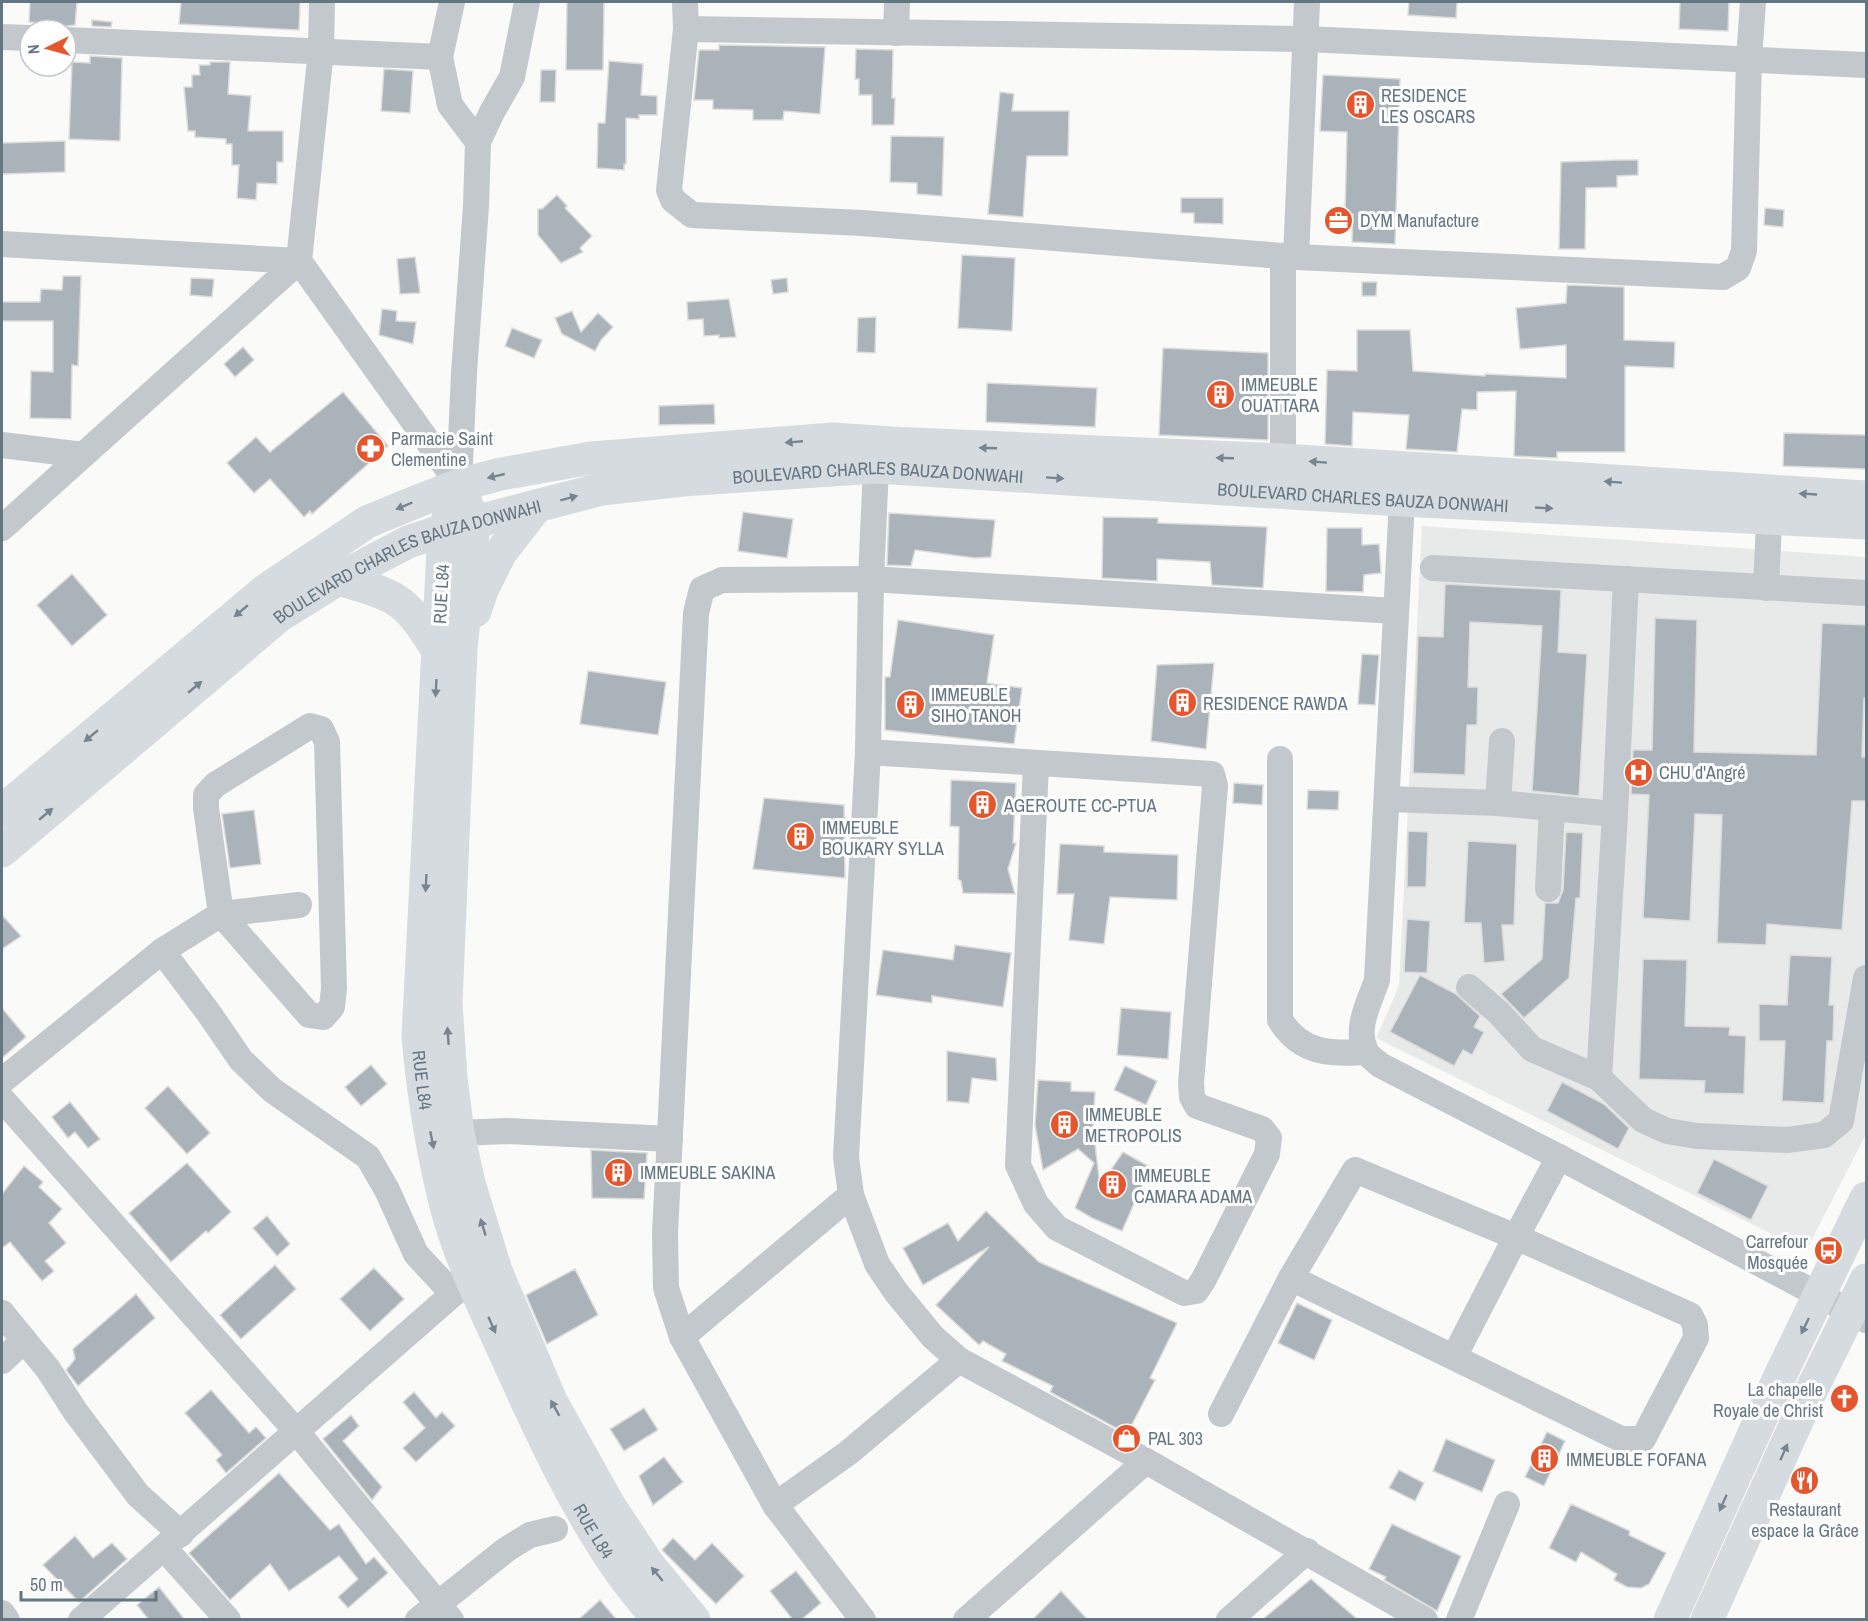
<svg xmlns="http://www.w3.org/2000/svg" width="1868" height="1621" font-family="'Archivo Narrow',sans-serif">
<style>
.built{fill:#e8e9e9}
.building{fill:#aab3b9;stroke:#dcdcda;stroke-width:1.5}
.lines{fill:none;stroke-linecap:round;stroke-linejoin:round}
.minor{stroke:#c3c8cc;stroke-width:26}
.major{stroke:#d6dbdf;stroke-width:33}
.oneway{fill:#768591}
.labels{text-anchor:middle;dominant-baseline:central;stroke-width:6;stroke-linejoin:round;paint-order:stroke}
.poi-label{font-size:18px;fill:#657683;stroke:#fff;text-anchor:start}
.street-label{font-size:18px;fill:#657683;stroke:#fff}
</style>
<rect width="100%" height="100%" fill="#fafaf8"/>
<polygon class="built" points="1422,526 1866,557 1866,1134 1806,1251 1376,1038 1399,986"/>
<g class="building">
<polygon points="30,2 77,2 75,25 59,27 59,25 29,22"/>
<polygon points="181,2 300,2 299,30 179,24"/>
<polygon points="567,2 604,2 603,70 566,70"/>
<polygon points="1409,2 1457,2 1456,18 1408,15"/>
<polygon points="1680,2 1729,2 1728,31 1679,29"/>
<polygon points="92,20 112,22 111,27 92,26"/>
<polygon points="719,45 825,47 820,114 784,111 783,120 753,120 753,110 713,109 713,100 694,100 699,50 719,50"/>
<polygon points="856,49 893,50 892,98 895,98 894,125 872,125 872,95 859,95 859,79 855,79"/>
<polygon points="90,56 122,58 120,141 69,139 72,62 90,63"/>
<polygon points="609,61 643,64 641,95 657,96 657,115 639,115 639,119 626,118 626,164 624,164 624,170 597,168 598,123 605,123"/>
<polygon points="210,62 230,62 228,94 251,96 248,131 283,131 283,162 277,162 277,184 257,183 256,200 237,198 239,165 232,165 232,144 226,144 226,139 195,137 195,131 188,131 184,87 192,87 192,75 200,75 199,65 210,65"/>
<polygon points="384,69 413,71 410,113 381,111"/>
<polygon points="541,70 556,70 555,102 540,102"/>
<polygon points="1323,75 1400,79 1395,244 1352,242 1353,214 1345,214 1347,132 1320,131"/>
<polygon points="1000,92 1014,94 1012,111 1069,111 1068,156 1027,156 1023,217 988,214"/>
<polygon points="891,136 944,137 942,196 917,194 917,183 890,182"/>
<polygon points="65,141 65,172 2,174 2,143"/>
<polygon points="1620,160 1638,160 1638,175 1617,176 1617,187 1586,188 1585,249 1559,249 1561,162"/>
<polygon points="557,195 567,206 565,208 592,236 580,248 583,252 561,263 538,235 538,209 542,209"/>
<polygon points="1181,198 1223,198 1223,224 1194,223 1194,213 1181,213"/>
<polygon points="1765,208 1784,210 1783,227 1764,225"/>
<polygon points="962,255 1015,258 1012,331 958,328"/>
<polygon points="415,257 420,293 400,294 397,259"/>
<polygon points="63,276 81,276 78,366 72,365 71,419 30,418 31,371 53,372 53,321 2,321 2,302 40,302 41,289 62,290"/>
<polygon points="191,278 214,279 212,297 190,295"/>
<polygon points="787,278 788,292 773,294 771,280"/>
<polygon points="1362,282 1377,282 1376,296 1362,296"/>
<polygon points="1567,285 1624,287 1624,340 1675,342 1674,368 1625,366 1625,452 1557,452 1557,458 1514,456 1516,391 1477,392 1477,410 1462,409 1457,452 1406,449 1409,415 1353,412 1352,446 1325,444 1327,370 1357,371 1357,330 1410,330 1413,371 1485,376 1485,374 1566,378 1566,345 1520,349 1516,308 1566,303"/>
<polygon points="729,299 736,337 719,338 719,335 704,336 703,319 688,320 687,302"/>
<polygon points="382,309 397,311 396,321 416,322 413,344 379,335"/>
<polygon points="572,311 581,332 598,313 613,327 601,340 595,351 562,334 555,318"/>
<polygon points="876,317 875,353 857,352 858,318"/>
<polygon points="512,328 542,340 534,358 505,346"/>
<polygon points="243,347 254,360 235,377 224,364"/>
<polygon points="1163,348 1268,353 1268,440 1159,435"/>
<polygon points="987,383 1097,388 1095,427 986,422"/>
<polygon points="343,392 388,446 312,514 310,511 304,517 270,479 254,493 227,463 256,437 270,452"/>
<polygon points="714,404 715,424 659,425 659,406"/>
<polygon points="1784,433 1866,435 1866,469 1783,466"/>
<polygon points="743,512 793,519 787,558 738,551"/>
<polygon points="889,513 995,520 991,557 975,558 915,550 911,566 887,565"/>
<polygon points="1103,517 1158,518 1158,523 1267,527 1263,588 1212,585 1210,562 1157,559 1157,581 1102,578"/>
<polygon points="1327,528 1362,528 1362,545 1379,544 1381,573 1364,575 1363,592 1326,591"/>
<polygon points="72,574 107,615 72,646 37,605"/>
<polygon points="1445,584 1561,590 1558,652 1587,654 1579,796 1532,791 1542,626 1470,622 1468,687 1478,687 1477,725 1467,725 1465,775 1413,773 1418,636 1443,637"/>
<polygon points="1655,618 1697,620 1694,752 1816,755 1822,623 1866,625 1866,698 1864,698 1862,757 1866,757 1866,801 1852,801 1842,930 1767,924 1766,945 1717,943 1722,815 1695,814 1690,921 1643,918 1649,795 1631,794 1633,750 1652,750"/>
<polygon points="898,620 994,635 987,683 1022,688 1014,744 885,730 885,677 890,677"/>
<polygon points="1362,654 1379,655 1375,705 1358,704"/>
<polygon points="1214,663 1206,749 1151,741 1157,665"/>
<polygon points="588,671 666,682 658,735 580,724"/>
<polygon points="951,780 1016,783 1013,843 1016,843 1008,869 1015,894 963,893 961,881 958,879 959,827 950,826"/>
<polygon points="1234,783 1263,785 1262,805 1233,803"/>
<polygon points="1308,790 1339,791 1338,810 1307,809"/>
<polygon points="764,798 844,805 845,878 753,869"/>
<polygon points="254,810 261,864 230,868 222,814"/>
<polygon points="1408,831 1428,832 1426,887 1407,887"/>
<polygon points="1566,832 1583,833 1580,898 1576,898 1569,978 1524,1018 1501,994 1542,959 1545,903 1558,903 1563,890"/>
<polygon points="1468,841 1517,844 1514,925 1502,925 1505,961 1484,963 1481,923 1464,923"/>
<polygon points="1060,844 1104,846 1104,852 1178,855 1177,900 1110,897 1104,944 1069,940 1074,894 1057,894"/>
<polygon points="2,915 21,936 2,949"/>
<polygon points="1407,919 1430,921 1427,973 1404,972"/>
<polygon points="955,945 1011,953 1003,1007 932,996 932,1003 876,995 883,950 953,960"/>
<polygon points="1790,955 1832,957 1829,1005 1834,1005 1833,1041 1827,1041 1824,1103 1782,1101 1785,1041 1759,1041 1759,1004 1787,1005"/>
<polygon points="1643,959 1687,960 1685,1026 1730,1027 1729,1035 1746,1036 1744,1094 1704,1093 1705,1081 1639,1079"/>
<polygon points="1420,975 1456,994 1480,1016 1474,1027 1484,1032 1472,1055 1463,1050 1454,1066 1390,1032"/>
<polygon points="2,1008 26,1037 2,1058"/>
<polygon points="1121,1008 1171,1012 1168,1059 1117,1055"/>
<polygon points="947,1051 996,1058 997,1081 972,1078 969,1103 947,1101"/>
<polygon points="371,1065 387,1084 361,1106 345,1087"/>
<polygon points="1125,1066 1157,1081 1146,1105 1114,1090"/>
<polygon points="1038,1080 1071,1082 1071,1091 1095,1092 1093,1127 1100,1186 1123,1152 1150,1167 1122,1231 1092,1218 1075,1208 1094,1163 1078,1149 1043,1170 1035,1125"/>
<polygon points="1562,1082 1604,1104 1629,1128 1618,1149 1547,1111"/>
<polygon points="168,1086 210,1133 187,1154 145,1108"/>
<polygon points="70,1102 100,1139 88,1148 75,1132 68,1138 52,1117"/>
<polygon points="591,1150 647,1153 644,1199 592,1198"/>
<polygon points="1714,1159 1768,1186 1751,1220 1697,1193"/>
<polygon points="187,1163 231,1212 208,1233 206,1231 171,1262 129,1213"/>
<polygon points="24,1166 43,1182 39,1187 62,1209 49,1223 66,1243 45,1261 54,1271 42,1281 10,1242 2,1248 2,1194"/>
<polygon points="986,1211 1039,1262 1177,1323 1150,1378 1155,1380 1127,1434 1050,1392 1053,1386 1002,1361 1006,1354 983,1341 979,1345 936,1305 989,1247 923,1285 903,1248 948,1223 958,1241"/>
<polygon points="267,1216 290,1244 277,1256 253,1228"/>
<polygon points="275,1265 296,1289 241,1339 220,1315"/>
<polygon points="374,1268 404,1299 370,1331 340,1299"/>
<polygon points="575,1269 598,1315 547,1344 526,1295"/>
<polygon points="136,1294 155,1318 78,1386 66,1370 75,1359 73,1349"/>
<polygon points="1297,1303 1332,1320 1314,1360 1278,1343"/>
<polygon points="211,1390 249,1433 256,1427 266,1438 226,1473 216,1460 222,1455 185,1413"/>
<polygon points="414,1392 436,1418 442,1412 455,1426 416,1462 403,1448 425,1428 403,1402"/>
<polygon points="644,1408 658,1430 624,1451 610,1429"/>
<polygon points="351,1415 359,1426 343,1441 382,1487 372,1500 323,1439"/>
<polygon points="1547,1432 1565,1441 1544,1486 1525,1477"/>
<polygon points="1446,1439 1495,1460 1482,1492 1433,1471"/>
<polygon points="664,1457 683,1482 653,1505 639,1476"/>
<polygon points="1399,1470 1424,1483 1415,1501 1389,1488"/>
<polygon points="279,1473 330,1530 339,1524 366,1564 374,1557 388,1573 348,1608 338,1597 358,1579 339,1556 289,1591 270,1564 230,1600 189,1553"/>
<polygon points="1571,1504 1630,1531 1629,1535 1666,1553 1649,1584 1641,1588 1627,1587 1614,1580 1617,1574 1581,1552 1576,1562 1549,1548"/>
<polygon points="1392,1524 1461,1556 1437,1611 1384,1580 1386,1577 1369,1569"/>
<polygon points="75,1536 93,1558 112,1543 127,1559 79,1602 43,1565"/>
<polygon points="673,1538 695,1560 712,1543 744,1576 716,1604 662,1550"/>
<polygon points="796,1571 821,1603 801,1620 793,1620 770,1591"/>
<polygon points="1311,1579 1358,1620 1262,1620"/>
<polygon points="159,1587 185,1620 149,1620 137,1605"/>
<polygon points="1061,1591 1088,1620 1032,1620"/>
<polygon points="600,1600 617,1620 578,1620"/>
</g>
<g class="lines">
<g class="minor">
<polyline points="322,2 321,50 299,261 459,485"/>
<polyline points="452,2 440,57 450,105 478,142 476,206 464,373 459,485"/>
<polyline points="685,2 686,29 1306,39 1866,65"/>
<polyline points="686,29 669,190 673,200 692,215 862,223 1296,257 1723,277 1738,268 1744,251 1749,59 1753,2"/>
<polyline points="896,33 897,2"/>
<polyline points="2,37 30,38"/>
<polyline points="66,40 440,57"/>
<polyline points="478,142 492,112 512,77 527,2"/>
<polyline points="2,244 299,261"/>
<polyline points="1283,256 1283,460"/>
<polyline points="1296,257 1307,2"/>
<polyline points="2,445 83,455"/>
<polyline points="876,467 871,579 868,752 846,1157 851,1195 877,1264 896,1292 933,1337 959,1360 1146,1461 1425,1620"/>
<path d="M1403 481 1377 980C1370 1001 1354 1029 1366 1051 1368 1056 1376 1061 1380 1065L1559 1157 1866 1320"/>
<polyline points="2,528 299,261"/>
<polyline points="1433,568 1866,593"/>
<polyline points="1766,588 1770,501"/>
<polyline points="868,752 1212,774 1215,786 1191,1083 1192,1097 1197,1106 1262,1129 1269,1138 1267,1154 1204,1279 1196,1291 1184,1293 1057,1228 1036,1204 1018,1165 1036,764"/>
<path d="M1280 759V1020C1301 1054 1330 1054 1366 1052"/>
<polyline points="1387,799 1498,803 1615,814"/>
<polyline points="1498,803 1502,741"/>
<polyline points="1548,889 1552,808"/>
<polyline points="162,951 221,914 206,808 206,795 215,785 310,726 321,729 327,742 334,988 332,1007 323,1017 309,1015 221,914 299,905"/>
<polyline points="1469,987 1498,1012 1532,1049 1599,1078 1643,1120 1667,1131 1697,1136 1787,1140 1824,1135 1841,1121 1866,978"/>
<polyline points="1599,1078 1615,814 1626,579"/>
<polyline points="2,1081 162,951 208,1012 241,1060 272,1090 368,1157 387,1190 416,1254 453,1294"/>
<polyline points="2,1099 297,1432 451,1620"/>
<polyline points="458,1133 507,1131 670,1139"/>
<polyline points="1291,1278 1621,1439 1643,1439 1696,1338 1695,1325 1690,1315 1516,1237 1559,1157"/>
<polyline points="2,1313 24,1340 2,1361"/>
<polyline points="682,1337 851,1195"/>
<polyline points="24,1340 48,1369 75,1411 138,1495 181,1534"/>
<polyline points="1221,1414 1291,1278 1355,1170 1516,1237 1454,1357"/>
<polyline points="775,1505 848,1453 959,1360"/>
<polyline points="164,1548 228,1620"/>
<polyline points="2,1613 7,1620"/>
<polyline points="81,1620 453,1294 467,1284"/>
<polyline points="418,1620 507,1549 530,1535 555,1529"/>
<polyline points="863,1620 775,1505 682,1337 666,1288 665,1234 696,613 702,589 722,580 871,579 1395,611"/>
<polyline points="966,1620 1146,1461"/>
<polyline points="1229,1620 1307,1551"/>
<polyline points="1459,1620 1507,1504"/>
</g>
<g class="major">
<polyline points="466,503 474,523 461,649 446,1003 451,1078 458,1133 469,1183 496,1271 551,1401 609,1505 648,1564 694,1620"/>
<path id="s1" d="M451 510 444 530 418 1036C423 1094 432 1150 446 1206 459 1256 482 1303 503 1349 538 1427 574 1507 624 1577 635 1592 647 1605 658 1620"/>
<path d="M338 579C357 585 378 589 396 600 413 610 428 635 438 651"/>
<polyline points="475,611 482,590 501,552 537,506"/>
<polyline points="2,811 266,590 367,522 413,503 459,485 501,474 591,458 833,439 891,443 1283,460 1866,497"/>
<path id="s2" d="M2 851 279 616 338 579 408 542 444 530 602 489 683 480 876 467 1402 500 1866 523"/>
<polyline points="1670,1620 1778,1380 1866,1198"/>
<polyline points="1707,1620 1808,1397 1866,1280"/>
</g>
</g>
<defs><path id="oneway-solid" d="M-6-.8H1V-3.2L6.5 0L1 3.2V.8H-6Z" transform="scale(1.5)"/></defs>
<g class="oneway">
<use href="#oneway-solid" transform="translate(794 442) rotate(175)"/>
<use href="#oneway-solid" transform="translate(988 448) rotate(-178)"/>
<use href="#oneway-solid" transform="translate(1225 458) rotate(-178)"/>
<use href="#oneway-solid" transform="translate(1318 462) rotate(-176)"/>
<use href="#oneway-solid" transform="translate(496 476) rotate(167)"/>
<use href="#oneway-solid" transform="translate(1055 478) rotate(4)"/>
<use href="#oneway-solid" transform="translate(1613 482) rotate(-176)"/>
<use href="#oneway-solid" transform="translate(1808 494) rotate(-177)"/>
<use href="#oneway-solid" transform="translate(569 498) rotate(-15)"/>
<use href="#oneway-solid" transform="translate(404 506) rotate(157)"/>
<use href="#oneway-solid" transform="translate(1544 508) rotate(3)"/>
<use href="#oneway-solid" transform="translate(241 611) rotate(140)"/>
<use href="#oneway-solid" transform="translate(195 687) rotate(-40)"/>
<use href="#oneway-solid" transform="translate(436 688) rotate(93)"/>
<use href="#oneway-solid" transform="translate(91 736) rotate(140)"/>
<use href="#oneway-solid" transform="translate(46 814) rotate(-40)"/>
<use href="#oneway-solid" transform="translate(426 883) rotate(93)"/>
<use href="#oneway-solid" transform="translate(448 1036) rotate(-94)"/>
<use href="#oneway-solid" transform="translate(432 1140) rotate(79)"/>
<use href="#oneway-solid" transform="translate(483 1227) rotate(-107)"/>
<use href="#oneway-solid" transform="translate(492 1325) rotate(66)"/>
<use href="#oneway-solid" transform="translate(1805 1326) rotate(116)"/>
<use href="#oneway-solid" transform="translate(555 1408) rotate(-119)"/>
<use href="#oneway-solid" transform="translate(1784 1452) rotate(-66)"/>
<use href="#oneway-solid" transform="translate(1723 1503) rotate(114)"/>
<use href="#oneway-solid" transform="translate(657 1574) rotate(-129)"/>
</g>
<defs>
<symbol id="building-disc" viewBox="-11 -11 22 22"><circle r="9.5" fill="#e4572e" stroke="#fff"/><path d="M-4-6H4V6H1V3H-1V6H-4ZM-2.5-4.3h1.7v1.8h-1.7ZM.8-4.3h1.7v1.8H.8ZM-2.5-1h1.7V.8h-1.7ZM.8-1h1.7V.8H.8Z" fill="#fff"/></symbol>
<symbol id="office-disc" viewBox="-11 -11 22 22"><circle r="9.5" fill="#e4572e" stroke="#fff"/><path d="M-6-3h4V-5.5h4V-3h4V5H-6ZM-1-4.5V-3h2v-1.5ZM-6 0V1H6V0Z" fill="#fff"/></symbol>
<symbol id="pharmacy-disc" viewBox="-11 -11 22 22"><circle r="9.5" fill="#e4572e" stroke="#fff"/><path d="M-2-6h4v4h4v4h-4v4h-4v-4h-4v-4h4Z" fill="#fff"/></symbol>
<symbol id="hospital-disc" viewBox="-11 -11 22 22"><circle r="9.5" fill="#e4572e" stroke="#fff"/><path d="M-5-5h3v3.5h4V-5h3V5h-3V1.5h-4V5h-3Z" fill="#fff"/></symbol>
<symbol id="bus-disc" viewBox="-11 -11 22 22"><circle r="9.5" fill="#e4572e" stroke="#fff"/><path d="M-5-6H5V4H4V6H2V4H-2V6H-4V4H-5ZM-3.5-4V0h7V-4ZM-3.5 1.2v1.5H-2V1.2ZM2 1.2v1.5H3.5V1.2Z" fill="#fff"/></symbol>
<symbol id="church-disc" viewBox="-11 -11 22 22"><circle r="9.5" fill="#e4572e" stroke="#fff"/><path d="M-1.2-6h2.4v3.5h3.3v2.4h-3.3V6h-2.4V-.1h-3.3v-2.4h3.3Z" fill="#fff"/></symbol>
<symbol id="shop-disc" viewBox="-11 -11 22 22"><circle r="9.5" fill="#e4572e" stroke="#fff"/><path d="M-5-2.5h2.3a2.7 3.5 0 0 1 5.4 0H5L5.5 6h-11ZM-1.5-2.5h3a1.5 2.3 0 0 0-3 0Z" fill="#fff"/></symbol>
<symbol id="restaurant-disc" viewBox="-11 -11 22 22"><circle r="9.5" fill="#e4572e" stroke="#fff"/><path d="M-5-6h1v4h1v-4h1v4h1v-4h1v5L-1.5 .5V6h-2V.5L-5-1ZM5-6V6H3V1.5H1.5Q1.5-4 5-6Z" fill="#fff"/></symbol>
</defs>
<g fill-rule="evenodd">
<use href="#building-disc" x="1344" y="88" width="33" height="33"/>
<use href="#office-disc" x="1322" y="204" width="33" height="33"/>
<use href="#building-disc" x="1204" y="378" width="33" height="33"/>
<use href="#pharmacy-disc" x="354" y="432" width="33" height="33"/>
<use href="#building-disc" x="1166" y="686" width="33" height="33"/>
<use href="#building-disc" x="894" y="688" width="33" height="33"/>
<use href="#hospital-disc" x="1622" y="756" width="33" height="33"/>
<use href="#building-disc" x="966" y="788" width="33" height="33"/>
<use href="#building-disc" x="784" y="820" width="33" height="33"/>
<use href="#building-disc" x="1048" y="1108" width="33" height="33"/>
<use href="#building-disc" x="602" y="1156" width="33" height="33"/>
<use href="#building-disc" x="1096" y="1168" width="33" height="33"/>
<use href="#bus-disc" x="1812" y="1234" width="33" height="33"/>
<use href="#church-disc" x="1828" y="1382" width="33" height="33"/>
<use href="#shop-disc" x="1110" y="1422" width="33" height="33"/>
<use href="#building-disc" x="1528" y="1442" width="33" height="33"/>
<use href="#restaurant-disc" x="1788" y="1464" width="33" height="33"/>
</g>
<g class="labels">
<g class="poi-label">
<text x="1381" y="95">RESIDENCE<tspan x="1381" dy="21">LES OSCARS</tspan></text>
<text x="1360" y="220">DYM Manufacture</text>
<text x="1241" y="384">IMMEUBLE<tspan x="1241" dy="21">OUATTARA</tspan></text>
<text x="391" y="438">Parmacie Saint<tspan x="391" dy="21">Clementine</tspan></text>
<text x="931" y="694">IMMEUBLE<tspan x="931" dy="21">SIHO TANOH</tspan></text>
<text x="1203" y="703">RESIDENCE RAWDA</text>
<text x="1659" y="772">CHU d'Angré</text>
<text x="1004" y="805">AGEROUTE CC-PTUA</text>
<text x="822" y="827">IMMEUBLE<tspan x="822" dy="21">BOUKARY SYLLA</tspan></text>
<text x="1085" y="1114">IMMEUBLE<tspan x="1085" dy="21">METROPOLIS</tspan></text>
<text x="640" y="1172">IMMEUBLE SAKINA</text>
<text x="1134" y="1175">IMMEUBLE<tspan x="1134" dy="21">CAMARA ADAMA</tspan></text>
<text x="1808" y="1241" text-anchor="end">Carrefour<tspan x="1808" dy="21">Mosquée</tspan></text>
<text x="1823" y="1389" text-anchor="end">La chapelle<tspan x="1823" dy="21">Royale de Christ</tspan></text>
<text x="1148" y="1438">PAL 303</text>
<text x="1566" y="1459">IMMEUBLE FOFANA</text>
<text x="1805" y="1509" text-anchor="middle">Restaurant<tspan x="1805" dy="21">espace la Grâce</tspan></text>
</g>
<g class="street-label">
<text stroke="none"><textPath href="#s2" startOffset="990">BOULEVARD CHARLES BAUZA DONWAHI</textPath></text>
<text stroke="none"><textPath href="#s2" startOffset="1476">BOULEVARD CHARLES BAUZA DONWAHI</textPath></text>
<text stroke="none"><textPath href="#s2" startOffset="504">BOULEVARD CHARLES BAUZA DONWAHI</textPath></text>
<text transform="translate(441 594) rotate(-87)">RUE L84</text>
<text stroke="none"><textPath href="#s1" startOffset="572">RUE L84</textPath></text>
<text stroke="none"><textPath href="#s1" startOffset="1058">RUE L84</textPath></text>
</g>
</g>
<rect width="1868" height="1621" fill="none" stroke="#657683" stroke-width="6"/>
<g transform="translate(48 48) rotate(265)"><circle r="28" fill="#ffffff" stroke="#c1c8cd" stroke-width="1.5"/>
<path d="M0-4.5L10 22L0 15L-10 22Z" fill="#e4572e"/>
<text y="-9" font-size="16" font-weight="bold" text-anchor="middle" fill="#657683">N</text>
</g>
<path d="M21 1591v9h135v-9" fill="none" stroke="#657683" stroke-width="3"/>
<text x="30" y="1591" font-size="18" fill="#657683" stroke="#ffffff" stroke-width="4.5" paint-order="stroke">50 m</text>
</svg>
